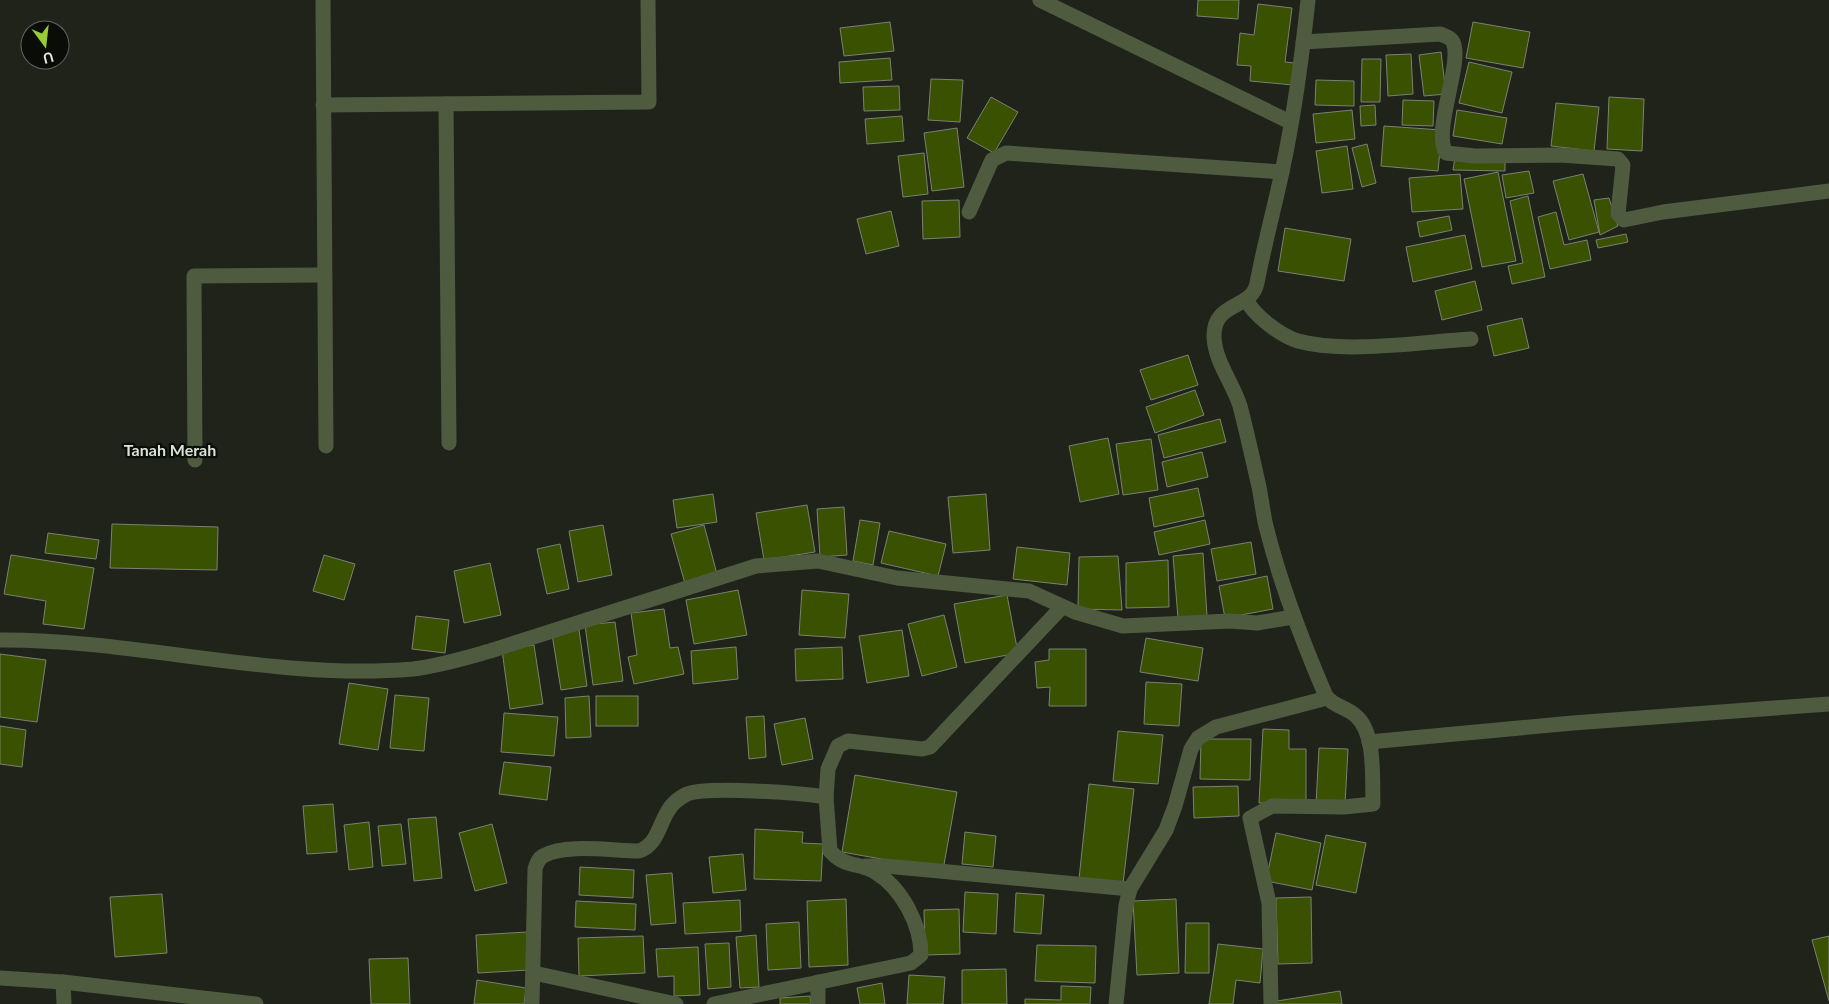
<svg xmlns="http://www.w3.org/2000/svg" width="1829" height="1004" font-family="Lato,sans-serif">
<style>
.building{fill:#395101;stroke:#7b8175}
.lines{fill:none;stroke-linecap:round;stroke-linejoin:round}
.minor{stroke:#4f5b3f;stroke-width:15}
.labels{text-anchor:middle;dominant-baseline:central;stroke-width:4.5;stroke-linejoin:round;paint-order:stroke}
.quarter-label{font-size:16px;font-weight:bold;fill:#dce2d5;stroke:#0a0c08}
</style>
<rect width="100%" height="100%" fill="#1f231a"/>
<g class="building">
<polygon points="1198,0 1239,0 1238,19 1197,16"/>
<polygon points="1258,4 1292,8 1285,62 1295,63 1293,85 1250,81 1251,66 1237,65 1240,33 1254,35"/>
<polygon points="890,22 894,51 844,56 840,28"/>
<polygon points="1473,22 1530,32 1523,68 1466,58"/>
<polygon points="1441,52 1446,94 1424,96 1419,55"/>
<polygon points="1411,54 1413,94 1388,96 1386,55"/>
<polygon points="890,58 892,80 840,83 839,62"/>
<polygon points="1362,59 1381,59 1380,102 1361,102"/>
<polygon points="1469,62 1512,72 1502,113 1459,103"/>
<polygon points="931,79 963,80 960,122 928,120"/>
<polygon points="1316,80 1354,81 1354,106 1315,105"/>
<polygon points="899,86 900,110 864,111 863,87"/>
<polygon points="991,97 1018,112 994,153 967,138"/>
<polygon points="1609,97 1644,99 1642,151 1607,149"/>
<polygon points="1403,100 1434,101 1433,126 1402,125"/>
<polygon points="1556,103 1599,107 1594,151 1551,146"/>
<polygon points="1375,105 1376,125 1361,126 1360,106"/>
<polygon points="1352,110 1355,139 1316,143 1313,114"/>
<polygon points="1457,110 1507,118 1502,144 1453,136"/>
<polygon points="902,116 904,141 867,144 865,119"/>
<polygon points="1384,126 1442,130 1438,171 1381,166"/>
<polygon points="957,128 964,187 932,191 924,133"/>
<polygon points="1367,144 1376,183 1362,187 1352,148"/>
<polygon points="1347,146 1353,189 1322,193 1316,151"/>
<polygon points="924,153 928,194 903,197 898,156"/>
<polygon points="1455,157 1505,161 1505,171 1453,170"/>
<polygon points="1529,171 1534,193 1506,198 1502,175"/>
<polygon points="1498,172 1516,261 1482,267 1464,179"/>
<polygon points="1460,174 1463,209 1412,212 1409,178"/>
<polygon points="1583,174 1599,232 1569,240 1553,181"/>
<polygon points="1528,196 1545,277 1512,284 1508,266 1523,263 1510,201"/>
<polygon points="1609,198 1618,226 1600,235 1594,200"/>
<polygon points="959,200 960,237 923,239 922,201"/>
<polygon points="891,211 899,246 866,254 857,219"/>
<polygon points="1556,212 1564,245 1587,240 1591,260 1550,269 1538,217"/>
<polygon points="1449,216 1452,230 1420,237 1417,222"/>
<polygon points="1285,228 1351,239 1344,281 1278,271"/>
<polygon points="1626,234 1628,242 1598,248 1596,240"/>
<polygon points="1465,235 1472,269 1413,282 1406,247"/>
<polygon points="1475,281 1482,310 1442,320 1435,291"/>
<polygon points="1522,318 1529,348 1494,356 1487,326"/>
<polygon points="1188,355 1198,385 1151,400 1140,370"/>
<polygon points="1195,390 1204,415 1155,433 1146,407"/>
<polygon points="1220,419 1226,442 1164,458 1158,435"/>
<polygon points="1108,438 1119,494 1080,502 1069,446"/>
<polygon points="1151,439 1158,490 1123,495 1116,444"/>
<polygon points="1202,452 1208,477 1167,487 1162,462"/>
<polygon points="1198,488 1204,516 1154,527 1149,498"/>
<polygon points="713,494 717,522 677,528 673,500"/>
<polygon points="986,494 990,550 953,553 948,497"/>
<polygon points="807,505 815,552 764,560 756,513"/>
<polygon points="844,507 847,555 820,557 817,509"/>
<polygon points="860,520 880,523 873,565 853,561"/>
<polygon points="1205,520 1210,544 1159,555 1154,532"/>
<polygon points="112,524 218,527 217,570 110,568"/>
<polygon points="603,525 612,575 578,582 569,531"/>
<polygon points="704,525 718,578 686,587 671,534"/>
<polygon points="889,531 946,544 938,576 881,563"/>
<polygon points="48,533 99,540 96,559 45,553"/>
<polygon points="1251,542 1256,574 1217,581 1211,549"/>
<polygon points="560,544 569,589 547,594 537,549"/>
<polygon points="1017,547 1070,553 1067,585 1013,579"/>
<polygon points="1203,553 1207,616 1178,618 1173,556"/>
<polygon points="11,555 94,568 84,629 43,624 46,601 4,594"/>
<polygon points="324,555 355,564 344,600 313,591"/>
<polygon points="1118,556 1122,610 1078,609 1079,557"/>
<polygon points="1168,560 1169,607 1126,608 1126,563"/>
<polygon points="490,563 501,615 464,623 454,571"/>
<polygon points="1267,576 1273,609 1225,618 1219,586"/>
<polygon points="738,590 747,635 694,644 686,600"/>
<polygon points="802,590 849,594 845,638 799,635"/>
<polygon points="1007,595 1018,653 965,663 954,604"/>
<polygon points="664,609 670,648 678,647 684,674 634,684 628,657 637,655 631,613"/>
<polygon points="944,615 957,667 922,676 908,624"/>
<polygon points="416,616 449,620 445,653 412,649"/>
<polygon points="615,622 623,681 593,685 585,625"/>
<polygon points="579,630 587,686 561,690 552,634"/>
<polygon points="902,630 909,676 867,683 859,636"/>
<polygon points="1146,638 1203,648 1198,681 1140,672"/>
<polygon points="534,645 543,704 510,709 502,650"/>
<polygon points="736,647 738,679 693,684 691,651"/>
<polygon points="842,647 843,679 796,681 795,649"/>
<polygon points="1049,649 1086,649 1086,706 1049,706 1050,687 1037,688 1035,662 1049,660"/>
<polygon points="0,654 46,660 37,722 0,717"/>
<polygon points="1146,682 1182,684 1179,726 1144,724"/>
<polygon points="349,683 388,689 378,750 339,744"/>
<polygon points="395,695 429,698 424,751 390,748"/>
<polygon points="589,696 591,737 566,738 565,698"/>
<rect x="596" y="696" width="42" height="30"/>
<polygon points="504,713 558,717 554,756 501,752"/>
<polygon points="764,716 766,757 749,759 746,717"/>
<polygon points="805,718 813,759 782,765 774,724"/>
<polygon points="0,726 26,730 22,767 0,764"/>
<polygon points="1263,729 1289,730 1289,749 1306,749 1306,803 1259,803"/>
<polygon points="1118,731 1163,735 1158,784 1113,781"/>
<polygon points="1201,739 1251,739 1250,780 1200,779"/>
<polygon points="1319,748 1348,749 1345,805 1316,804"/>
<polygon points="504,762 551,767 547,800 499,794"/>
<polygon points="855,775 957,792 943,870 842,852"/>
<polygon points="1089,784 1134,789 1123,884 1079,879"/>
<polygon points="1238,786 1239,816 1194,818 1193,787"/>
<polygon points="333,804 337,852 307,854 303,806"/>
<polygon points="436,817 442,878 414,881 408,819"/>
<polygon points="369,822 373,867 349,870 344,825"/>
<polygon points="401,824 406,864 382,866 378,826"/>
<polygon points="492,824 507,883 475,891 459,833"/>
<polygon points="755,829 803,832 802,843 823,844 821,881 754,879"/>
<polygon points="965,832 996,836 993,867 962,864"/>
<polygon points="1276,833 1321,843 1312,890 1266,881"/>
<polygon points="1326,835 1366,843 1356,893 1316,885"/>
<polygon points="743,854 746,890 713,893 709,857"/>
<polygon points="580,867 634,870 633,898 579,895"/>
<polygon points="672,873 676,923 651,925 646,875"/>
<polygon points="965,892 998,894 996,934 963,932"/>
<polygon points="1016,893 1044,895 1041,934 1014,932"/>
<polygon points="162,894 167,953 115,957 110,897"/>
<polygon points="1311,897 1312,963 1278,964 1276,898"/>
<polygon points="846,899 848,965 809,967 807,901"/>
<polygon points="1176,899 1179,973 1137,975 1133,901"/>
<polygon points="740,900 741,931 685,934 683,903"/>
<polygon points="576,901 636,904 635,930 575,927"/>
<polygon points="959,909 960,954 925,955 924,910"/>
<polygon points="799,922 801,968 768,970 766,924"/>
<polygon points="1186,923 1209,923 1209,973 1185,973"/>
<polygon points="527,932 529,970 478,973 476,935"/>
<polygon points="756,935 759,987 740,988 736,937"/>
<polygon points="643,936 645,973 579,976 578,938"/>
<polygon points="1829,936 1829,1001 1812,940"/>
<polygon points="729,943 731,987 708,989 705,944"/>
<polygon points="1218,944 1263,949 1260,983 1236,980 1233,1004 1209,1004"/>
<polygon points="1037,945 1096,946 1095,983 1035,981"/>
<polygon points="698,947 700,995 674,996 674,976 658,977 656,949"/>
<polygon points="408,958 410,1004 371,1004 369,959"/>
<polygon points="1006,969 1007,1004 962,1004 962,970"/>
<polygon points="909,975 945,977 943,1004 907,1004"/>
<polygon points="477,980 526,988 524,1004 474,1004"/>
<polygon points="882,983 885,1004 860,1004 857,988"/>
<polygon points="1061,986 1091,987 1090,1004 1025,1004 1025,999 1061,1000"/>
<polygon points="1340,991 1342,1004 1277,1004 1277,1001"/>
<polygon points="810,996 811,1004 780,1004 780,998"/>
</g>
<g class="lines">
<g class="minor">
<polyline points="323,0 326,446"/>
<polyline points="1040,0 1290,122"/>
<path d="M1303 42 1440 34C1445 36 1451 38 1453 42 1463 63 1432 130 1446 153L1475 156 1560 155 1618 159 1623 165 1618 214 1624 220 1663 212 1829 191"/>
<polyline points="446,104 449,443"/>
<polyline points="323,105 649,102 648,0"/>
<polyline points="969,212 992,160 1006,153 1282,172"/>
<path d="M1246 299C1253 315 1281 336 1298 341 1346 354 1420 342 1471 339"/>
<polyline points="195,460 194,276 324,275"/>
<path d="M0 640C138 639 275 681 413 669 439 666 465 658 490 651L756 566 818 561 897 578 1029 591 1075 612 1123 626 1230 621 1257 623 1293 617"/>
<polyline points="1369,742 1573,723 1829,704"/>
<polyline points="826,797 828,769 838,746 848,741 922,749 930,747 1062,607"/>
<polyline points="865,866 886,866 1130,889"/>
<polyline points="534,973 676,1004"/>
<polyline points="0,978 63,982 256,1004"/>
<polyline points="63,982 64,1004"/>
<polyline points="818,982 818,1004"/>
<path d="M532 1004 535 869C537 863 538 859 543 856 565 843 614 851 639 851 661 843 659 817 674 803 678 799 683 796 687 794 710 786 799 793 826 797L830 851C845 868 859 862 875 872 902 888 921 925 921 955L911 963 714 1004"/>
<polyline points="1116,1004 1126,905 1130,889 1166,830 1175,806 1191,749 1198,738 1216,727 1327,698"/>
<path d="M1271 1004 1269 903 1250 818 1272 806 1344 807 1373 804C1372 779 1376 733 1356 716 1348 708 1330 705 1325 694 1302 640 1281 586 1267 530 1263 516 1262 501 1259 487 1253 460 1247 433 1240 406 1233 383 1215 362 1214 337 1213 301 1252 310 1257 283 1264 246 1274 209 1282 172 1294 116 1302 57 1308 0"/>
</g>
</g>
<g class="labels">
<g class="quarter-label">
<text x="170" y="449">Tanah Merah</text>
</g>
</g>
<g transform="translate(45 45) rotate(165)"><circle r="24" fill="#0a0c08" stroke="#626460"/>
<path d="M0-4L9 19L0 12L-9 19Z" fill="#99cb36"/>
<text y="-8" font-size="14" font-weight="bold" text-anchor="middle" fill="#e6e9e3">U</text>
</g>
</svg>
